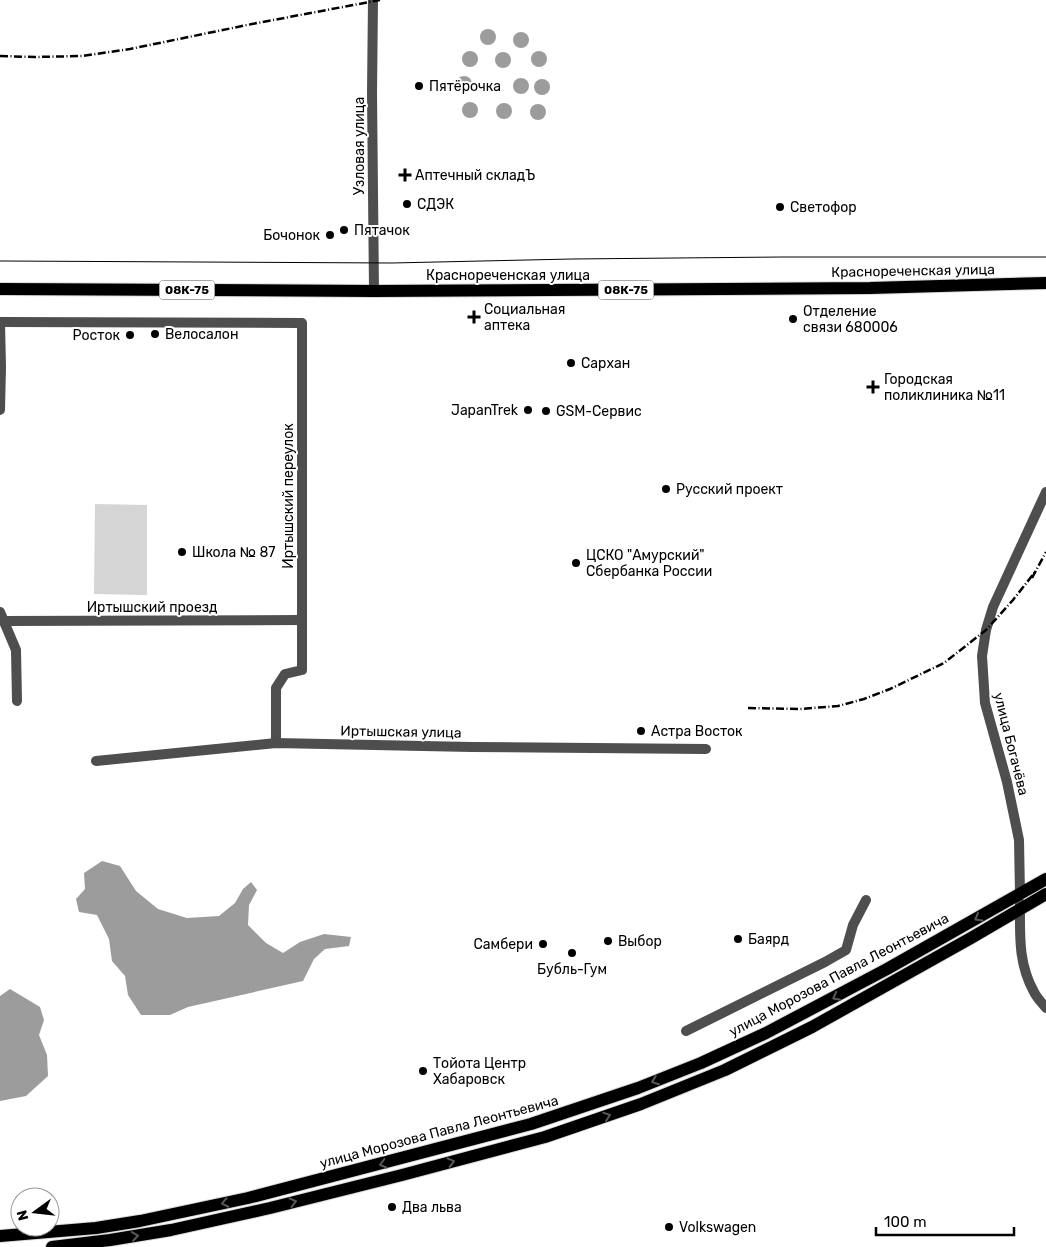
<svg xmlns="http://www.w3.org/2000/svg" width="1046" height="1247" font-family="Rubik,sans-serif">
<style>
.garden{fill:#d5d5d5}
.water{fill:#9c9c9c}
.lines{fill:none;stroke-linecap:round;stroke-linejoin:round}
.primary-casing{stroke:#dbdbdb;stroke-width:14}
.minor{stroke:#4e4e4e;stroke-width:10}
.tertiary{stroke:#4e4e4e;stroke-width:10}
.primary{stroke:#000;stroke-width:12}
.tram{stroke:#000;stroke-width:1}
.rail{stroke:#000;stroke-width:2.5;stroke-dasharray:8 2.5 1 2.5;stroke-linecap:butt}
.oneway{stroke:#595959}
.poi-dot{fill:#000;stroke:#fff;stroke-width:2}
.labels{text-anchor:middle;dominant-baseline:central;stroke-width:4;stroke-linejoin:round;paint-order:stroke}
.shield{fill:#fff;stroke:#4c4c4c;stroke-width:1}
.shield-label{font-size:12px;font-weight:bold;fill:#000}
.poi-label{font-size:14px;fill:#000;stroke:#fff;text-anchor:start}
.street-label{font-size:14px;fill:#000;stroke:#fff}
</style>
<rect width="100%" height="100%" fill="#fff"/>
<polygon class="garden" points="95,504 147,505 147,595 94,594"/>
<g class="water">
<circle cx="488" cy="37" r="8"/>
<circle cx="521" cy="40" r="8"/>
<circle cx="539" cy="59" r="8"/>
<circle cx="470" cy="59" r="8"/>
<circle cx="503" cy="60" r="8"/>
<circle cx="464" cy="84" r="8"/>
<circle cx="521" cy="86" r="8"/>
<circle cx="542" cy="87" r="8"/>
<circle cx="470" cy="110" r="8"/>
<circle cx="504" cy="111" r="8"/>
<circle cx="538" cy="112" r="8"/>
<polygon points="102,861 120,866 136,891 158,909 187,918 219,916 235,903 243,889 251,882 257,890 249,905 248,925 266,943 283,953 300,942 324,934 351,937 349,946 325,949 314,959 303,981 188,1007 170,1015 141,1015 128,995 125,976 112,961 109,939 97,915 79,912 76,899 85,889 84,873"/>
<polygon points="10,989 40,1007 44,1020 39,1035 47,1055 48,1076 26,1096 0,1101 0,996"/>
</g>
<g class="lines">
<defs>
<g id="primary">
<polyline points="0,289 374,291 870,288 1046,283"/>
<polyline points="0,1236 96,1228 140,1221 248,1198 531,1124 638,1088 701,1063 766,1033 887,969 1046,879"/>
<polyline points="52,1247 110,1240 171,1230 270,1208 402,1175 545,1137 641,1104 725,1070 812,1027 971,938 1046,894"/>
</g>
</defs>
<use href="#primary" class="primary-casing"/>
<g class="minor">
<polyline points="0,322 1,367 0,410"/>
<polyline points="1,322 302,323 302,670 285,674 276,688 276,743"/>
<polyline points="0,612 16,650 17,701"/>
<polyline points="3,621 302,620"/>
<polyline points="96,761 276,743 472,747 706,749"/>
<path d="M1020 903C1020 935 1018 963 1034 992 1037 998 1042 1003 1046 1008"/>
<polyline points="686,1031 825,962 846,950 853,925 866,900"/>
</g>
<g class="tertiary">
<polyline points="373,0 372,93 374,291"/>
<polyline points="1020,894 1019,840 1007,782 985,703 982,656 986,630 993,607 1046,492"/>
</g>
<use href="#primary" class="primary"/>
<polyline class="tram" points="0,261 392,263 572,259 783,257 1046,257"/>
<g class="rail">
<polyline points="0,56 35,57 82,56 130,49 252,24 380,0"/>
<polyline points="1032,578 1046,552"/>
<polyline points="748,708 800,709 838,706 864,699 890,689 944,663 986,630 1013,600 1035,572"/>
</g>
</g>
<defs><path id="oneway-chevron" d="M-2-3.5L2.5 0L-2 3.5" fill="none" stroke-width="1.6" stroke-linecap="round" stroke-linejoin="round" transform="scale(1.25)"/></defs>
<g class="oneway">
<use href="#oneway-chevron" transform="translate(978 918) rotate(150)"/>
<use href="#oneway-chevron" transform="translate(836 997) rotate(152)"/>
<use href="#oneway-chevron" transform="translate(655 1081) rotate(159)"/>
<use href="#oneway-chevron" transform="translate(607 1116) rotate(-19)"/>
<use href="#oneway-chevron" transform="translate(451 1162) rotate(-15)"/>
<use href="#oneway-chevron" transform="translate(383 1164) rotate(166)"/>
<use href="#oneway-chevron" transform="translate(293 1202) rotate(-14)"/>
<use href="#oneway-chevron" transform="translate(225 1203) rotate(168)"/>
<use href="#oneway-chevron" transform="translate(135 1236) rotate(-8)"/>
</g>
<g class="poi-dot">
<circle cx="419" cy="86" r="5"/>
<path d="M402.5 167.5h5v5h5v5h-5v5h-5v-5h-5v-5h5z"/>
<circle cx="407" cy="204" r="5"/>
<circle cx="780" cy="207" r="5"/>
<circle cx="344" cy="230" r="5"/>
<circle cx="330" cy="235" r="5"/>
<path d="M471.5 309.5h5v5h5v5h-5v5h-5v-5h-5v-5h5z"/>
<circle cx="793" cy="319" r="5"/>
<circle cx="155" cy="334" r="5"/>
<circle cx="130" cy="335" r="5"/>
<circle cx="571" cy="363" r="5"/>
<path d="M870.5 379.5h5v5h5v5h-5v5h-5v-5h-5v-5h5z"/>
<circle cx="528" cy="410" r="5"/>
<circle cx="546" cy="411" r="5"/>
<circle cx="666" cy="489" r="5"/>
<circle cx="182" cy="552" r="5"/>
<circle cx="576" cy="563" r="5"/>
<circle cx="641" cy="731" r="5"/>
<circle cx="738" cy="939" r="5"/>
<circle cx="608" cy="941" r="5"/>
<circle cx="543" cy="944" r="5"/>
<circle cx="572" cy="953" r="5"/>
<circle cx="423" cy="1071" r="5"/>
<circle cx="392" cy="1207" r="5"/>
<circle cx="669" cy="1227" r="5"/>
</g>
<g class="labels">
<g class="shield">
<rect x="159.5" y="280.5" width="55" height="19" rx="4"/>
<rect x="598.5" y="280.5" width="55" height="19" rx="4"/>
</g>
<g class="shield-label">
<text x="187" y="290">08К-75</text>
<text x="626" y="290">08К-75</text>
</g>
<g class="poi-label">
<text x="429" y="86">Пятёрочка</text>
<text x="415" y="175">Аптечный складЪ</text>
<text x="417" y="204">СДЭК</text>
<text x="790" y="207">Светофор</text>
<text x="354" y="230">Пятачок</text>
<text x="320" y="235" text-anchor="end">Бочонок</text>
<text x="484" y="309">Социальная<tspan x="484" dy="16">аптека</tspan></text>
<text x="803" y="311">Отделение<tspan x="803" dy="16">связи 680006</tspan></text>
<text x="165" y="334">Велосалон</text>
<text x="120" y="335" text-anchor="end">Росток</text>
<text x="581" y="363">Сархан</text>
<text x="884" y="379">Городская<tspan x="884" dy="16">поликлиника №11</tspan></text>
<text x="518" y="410" text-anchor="end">JapanTrek</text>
<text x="556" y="411">GSM-Сервис</text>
<text x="676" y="489">Русский проект</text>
<text x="192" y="552">Школа № 87</text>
<text x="586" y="555">ЦСКО "Амурский"<tspan x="586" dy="16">Сбербанка России</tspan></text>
<text x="651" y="731">Астра Восток</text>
<text x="748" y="939">Баярд</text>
<text x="618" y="941">Выбор</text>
<text x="533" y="944" text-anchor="end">Самбери</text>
<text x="572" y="969" text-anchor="middle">Бубль-Гум</text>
<text x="433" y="1063">Тойота Центр<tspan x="433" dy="16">Хабаровск</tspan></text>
<text x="402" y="1207">Два льва</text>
<text x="679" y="1227">Volkswagen</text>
</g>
<g class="street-label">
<text transform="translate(359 146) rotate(-90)">Узловая улица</text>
<text transform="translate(913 271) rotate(-1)">Краснореченская улица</text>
<text x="508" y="275">Краснореченская улица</text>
<text transform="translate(288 496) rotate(-90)">Иртышский переулок</text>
<text x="152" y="607">Иртышский проезд</text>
<text transform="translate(401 732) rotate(1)">Иртышская улица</text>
<text transform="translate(1011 744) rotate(76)">улица Богачёва</text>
<text transform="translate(839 975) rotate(-28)">улица Морозова Павла Леонтьевича</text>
<text transform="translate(439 1132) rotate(-15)">улица Морозова Павла Леонтьевича</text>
</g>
</g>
<g transform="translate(35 1212) rotate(255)"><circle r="24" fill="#ffffff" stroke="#999999"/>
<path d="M0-4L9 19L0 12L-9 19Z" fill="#000000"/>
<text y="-8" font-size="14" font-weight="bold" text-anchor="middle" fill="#000000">N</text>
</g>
<path d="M876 1227v8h138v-8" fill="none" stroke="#000000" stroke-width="2.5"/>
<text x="884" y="1227" font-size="15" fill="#000000" stroke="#ffffff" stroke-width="4" paint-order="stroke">100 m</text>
</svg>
